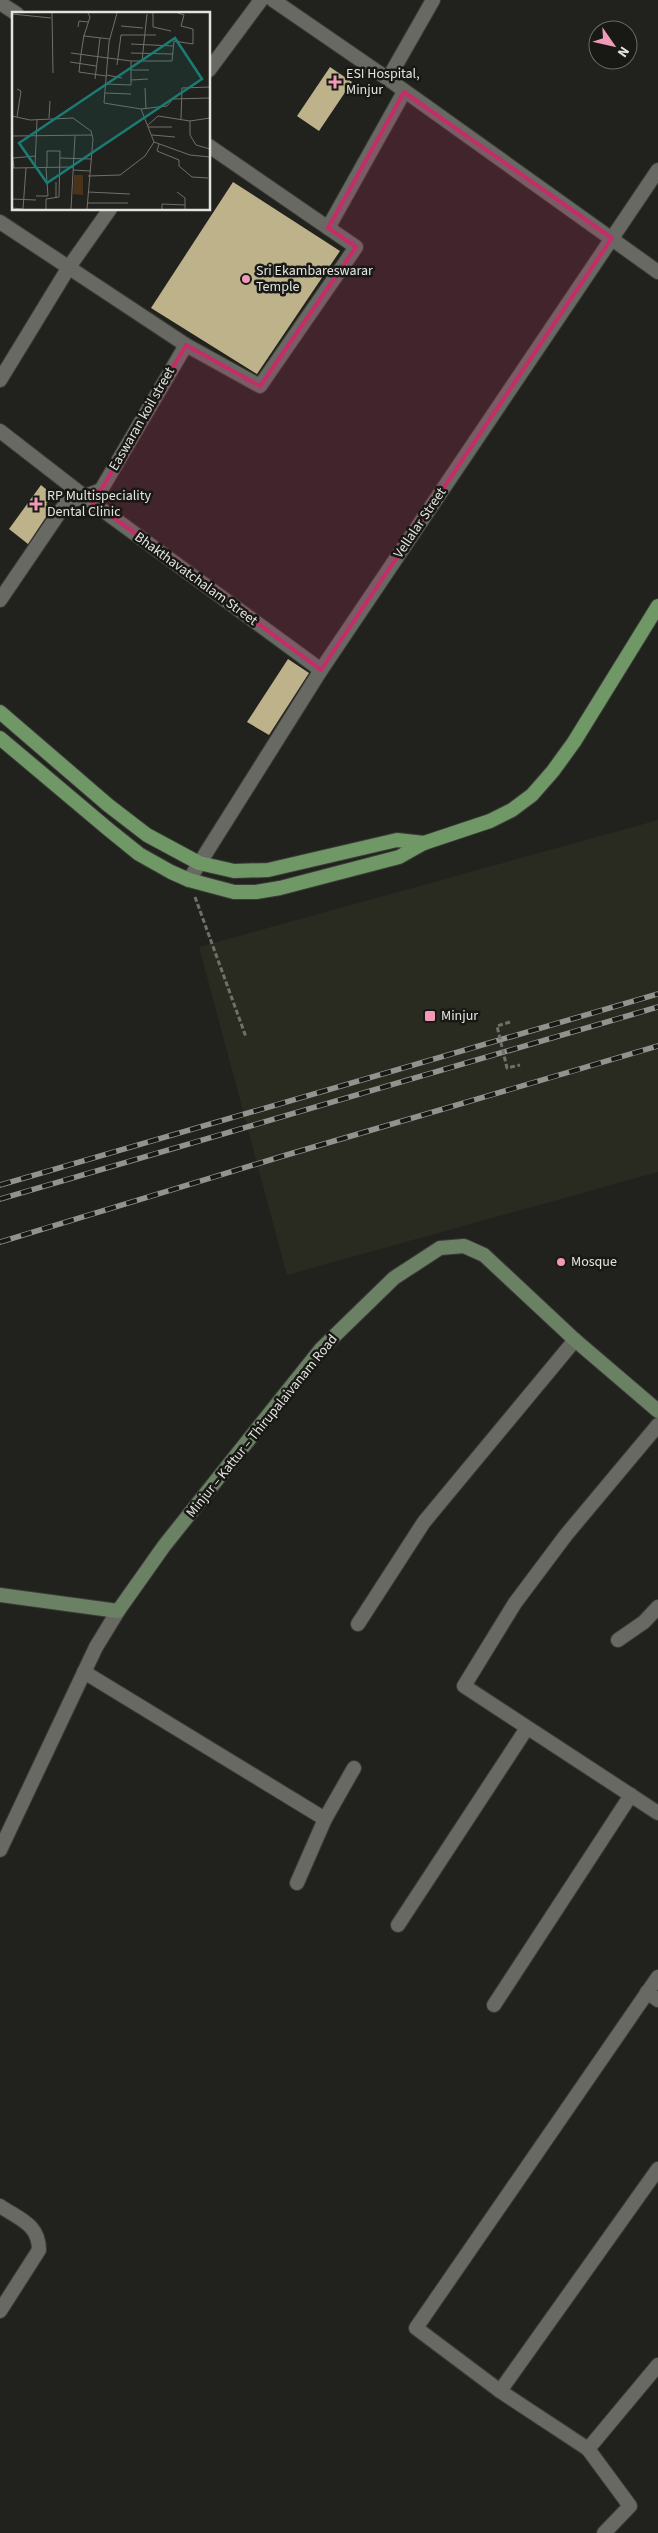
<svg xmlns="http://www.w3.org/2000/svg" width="658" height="2533" font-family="'Source Sans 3',sans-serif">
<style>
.built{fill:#292b20}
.building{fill:#bdb28a}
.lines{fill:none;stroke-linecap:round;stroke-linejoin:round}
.minor-casing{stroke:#3b3c38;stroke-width:16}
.tertiary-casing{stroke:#3b3c38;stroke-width:16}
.secondary-casing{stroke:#3b3c38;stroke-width:16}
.primary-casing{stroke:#3b3c38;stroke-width:16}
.path{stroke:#6f706b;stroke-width:3;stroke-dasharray:5 2.5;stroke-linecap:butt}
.minor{stroke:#686963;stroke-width:14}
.tertiary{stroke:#686963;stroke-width:14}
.secondary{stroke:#6b8164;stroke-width:14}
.primary{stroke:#6f9866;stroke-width:14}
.rail-casing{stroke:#92938f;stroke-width:5.5}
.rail{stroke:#181914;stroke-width:4;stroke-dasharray:11;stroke-linecap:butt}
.path-bridge{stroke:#6f706b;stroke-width:3;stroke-dasharray:5 2.5;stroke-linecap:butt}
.marked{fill:#c52c68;fill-opacity:0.2;stroke:#c52c68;stroke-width:4;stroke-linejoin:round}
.poi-dot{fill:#f09ab7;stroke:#181914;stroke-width:2}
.labels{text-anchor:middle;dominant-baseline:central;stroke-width:5;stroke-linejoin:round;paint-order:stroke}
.poi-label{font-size:14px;fill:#e3e4e0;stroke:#181914;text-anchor:start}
.street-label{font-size:14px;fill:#e3e4e0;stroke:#181914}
.inset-road{fill:none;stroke:#6f706b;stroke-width:1}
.view{fill:#1a7c74;fill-opacity:0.15;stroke:#1a7c74;stroke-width:2.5}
.inset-edge{fill:none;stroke:#e3e4e0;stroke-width:2.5}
</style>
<rect width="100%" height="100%" fill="#21221d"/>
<polygon class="built" points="658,820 658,1172 287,1275 199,947"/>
<g class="building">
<polygon points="330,67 352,82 319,131 297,116"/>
<polygon points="233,182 340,251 257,374 151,308"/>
<polygon points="41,485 53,495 46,504 52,508 28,544 9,529"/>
<polygon points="288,659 309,673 269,735 247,722"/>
</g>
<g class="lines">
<defs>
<g id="minor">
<polyline points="0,3 17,14"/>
<polyline points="388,79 433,0"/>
<polyline points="0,222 186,345 260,386 356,247 209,146"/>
<polyline points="328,228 404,92"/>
<polyline points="0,600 66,503 101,490 186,345"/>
<polyline points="658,1425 566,1535 515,1603 464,1686 658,1813"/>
<polyline points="358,1624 424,1522 575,1340"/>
<polyline points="618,1640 644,1622 658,1607"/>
<polyline points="84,1672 325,1819"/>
<polyline points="0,1850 96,1647 118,1611"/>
<polyline points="297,1883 325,1819 354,1768"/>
<polyline points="398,1925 527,1728"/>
<polyline points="647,1992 658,2000"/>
<polyline points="494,2005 631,1795"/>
<path d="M0 2206C19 2219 39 2224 39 2250L0 2311"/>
<polyline points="500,2391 658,2169"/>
<polyline points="588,2449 658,2365"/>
<polyline points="604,2533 630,2506 588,2449 500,2391 416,2328 658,1977"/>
</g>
<g id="tertiary">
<polyline points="273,0 388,79 658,272"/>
<polyline points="209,70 261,0"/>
<polyline points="0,380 69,267 110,209"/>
<polyline points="0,431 93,503 321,670"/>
<polyline points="189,880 321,670 658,170"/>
</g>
<polyline id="secondary" points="0,1595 118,1611 164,1546 321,1349 394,1278 440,1248 464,1246 484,1255 575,1340 658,1411"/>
<g id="primary">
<polyline points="0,712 108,805 147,835 199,863 234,871 268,870 397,840 424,843"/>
<polyline points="0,738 108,829 139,854 171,872 189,880 234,892 256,892 280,888 399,857 424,843 490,821 512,810 532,795 553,771 574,742 658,606"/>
</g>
</defs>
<use href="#minor" class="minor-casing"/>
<use href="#tertiary" class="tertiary-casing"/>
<use href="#secondary" class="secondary-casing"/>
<use href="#primary" class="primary-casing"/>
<polyline class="path" points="195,897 246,1037"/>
<use href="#minor" class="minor"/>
<use href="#tertiary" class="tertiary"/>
<use href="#secondary" class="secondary"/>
<use href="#primary" class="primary"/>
<defs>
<g id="rail">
<polyline points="0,1185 658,994"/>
<polyline points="0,1199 658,1007"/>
<polyline points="0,1242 283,1156 658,1046"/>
</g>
</defs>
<use href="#rail" class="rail-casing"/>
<use href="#rail" class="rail"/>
<polyline class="path-bridge" points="510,1022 497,1026 507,1068 520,1065"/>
</g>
<path class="marked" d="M404 92 612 238 321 670 84 496 101 490 186 345 260 386 356 247 328 228Z"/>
<g class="poi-dot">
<path d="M332.5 74.5h5v5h5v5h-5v5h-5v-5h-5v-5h5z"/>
<circle cx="246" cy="279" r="5"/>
<path d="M33.5 496.5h5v5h5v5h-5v5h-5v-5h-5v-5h5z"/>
<rect x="424" y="1010" width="12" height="12" rx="2.5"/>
<circle cx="561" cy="1262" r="5"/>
</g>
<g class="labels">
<g class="poi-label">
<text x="346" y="74">ESI Hospital,<tspan x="346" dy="16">Minjur</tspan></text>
<text x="256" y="271">Sri Ekambareswarar<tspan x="256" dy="16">Temple</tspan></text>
<text x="47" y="496">RP Multispeciality<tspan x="47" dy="16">Dental Clinic</tspan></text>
<text x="441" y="1016">Minjur</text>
<text x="571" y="1262">Mosque</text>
</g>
<g class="street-label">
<text transform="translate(142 419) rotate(-60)">Easwaran koil street</text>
<text transform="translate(420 523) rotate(-56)">Vellalar Street</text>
<text transform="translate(196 579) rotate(36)">Bhakthavatchalam Street</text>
<text transform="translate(262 1426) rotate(-51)">Minjur – Kattur – Thirupalaivanam Road</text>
</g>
</g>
<g transform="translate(12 12)">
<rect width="198" height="198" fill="#21221d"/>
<path d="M62 163H71V183L61 182Z" fill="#49341b"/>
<path class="inset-road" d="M40 1 41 61M76 1 78 5 72 24 98 27M141 1V15L159 19M0 2 39 6M109 14 131 16M66 15 67 9 76 10M119 32 161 34M59 41 96 46M119 41 161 42M69 42 67 60 94 64M69 42 72 23M119 49H160L162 29 181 32V17L169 14 172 3 166 1M130 49 135 2M58 50 84 54M105 53 109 23H144M119 58H137M95 63 110 66M83 67 88 26M119 68 136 67M94 72 119 73V49L96 46M133 76 134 97M5 77 9 79 5 105M93 81 119 82M129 97 155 94 161 87 198 86M0 104 18 108 61 106 79 119 81 127 75 197M37 106 38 89M169 107 170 76 198 75M178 109V123L184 133 198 137M136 113 146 104 178 109 198 106M136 115H160M140 123 163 125M0 124 80 123M142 130 178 143 198 145M147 132 145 139 167 148V154L180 165 196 166M0 139 2 156M1 146 24 144M48 146 79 147M198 146V172M23 155 25 108M0 156 61 155M61 158 78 159M76 164 108 163 133 144 142 130 129 97 92 91 97 30 105 1M76 180 118 182M165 180 173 186V197M24 184H36L34 156M44 186V170M0 187 24 188M75 191H116M0 196 11 197 14 156M34 197V187L47 185 48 139H35V156M59 197 63 124M150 197V192L173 193"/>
<path class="view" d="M163 26 190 67 35 171 7 131Z"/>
<rect width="198" height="198" class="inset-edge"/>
</g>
<g transform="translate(613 45) rotate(124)"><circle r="24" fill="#181914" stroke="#696a66"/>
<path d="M0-4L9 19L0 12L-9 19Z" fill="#f09ab7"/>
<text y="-8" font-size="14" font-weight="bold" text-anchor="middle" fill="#e3e4e0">N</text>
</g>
</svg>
